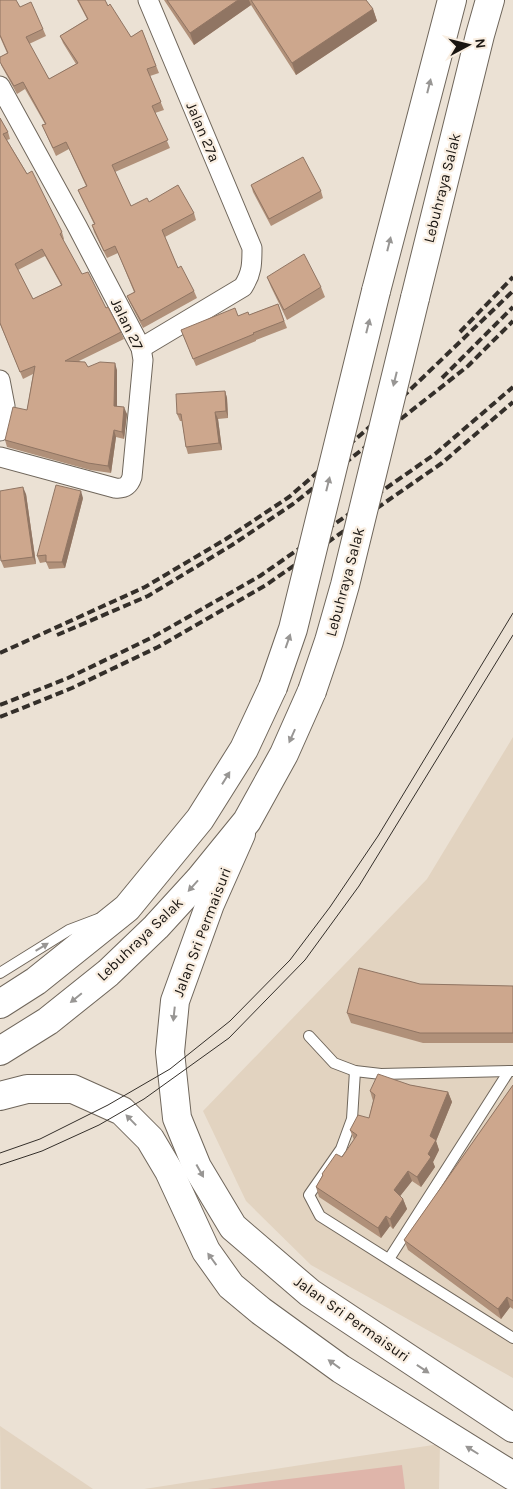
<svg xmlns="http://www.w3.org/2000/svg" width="513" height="1489" font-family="Karla,sans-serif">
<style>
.built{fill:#e2d3c0}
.green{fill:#dfb5aa}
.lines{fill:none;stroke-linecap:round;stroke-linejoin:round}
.service-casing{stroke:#6f665b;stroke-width:12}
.minor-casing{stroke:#6f665b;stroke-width:21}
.secondary-casing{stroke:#6f665b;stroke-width:30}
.trunk-casing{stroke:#6f665b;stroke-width:30}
.service{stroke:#fff;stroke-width:10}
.minor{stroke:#fff;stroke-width:19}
.secondary{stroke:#fff;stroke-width:28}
.trunk{stroke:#fff;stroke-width:28}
.tram{stroke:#342f2a;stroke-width:1}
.rail{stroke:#342f2a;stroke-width:4;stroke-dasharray:8 4;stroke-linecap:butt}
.trunk-bridge-casing{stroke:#6f665b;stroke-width:30;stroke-linecap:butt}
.trunk-bridge{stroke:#fff;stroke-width:28}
.wall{fill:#b09079;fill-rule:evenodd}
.shaded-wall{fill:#907563}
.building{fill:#cda78d;stroke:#907563;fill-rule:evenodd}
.oneway{fill:#989694}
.labels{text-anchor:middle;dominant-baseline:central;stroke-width:4.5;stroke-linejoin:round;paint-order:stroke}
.street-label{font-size:15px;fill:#191511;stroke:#f9eee1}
</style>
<rect width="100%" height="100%" fill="#ebe1d4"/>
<g class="built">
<polygon points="513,737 513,1378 311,1265 246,1201 203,1111 427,879"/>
<polygon points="0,1426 93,1489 1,1489"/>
<polygon points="440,1444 439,1489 144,1489 353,1457"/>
</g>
<polygon class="green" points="402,1465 405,1489 208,1489"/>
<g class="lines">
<defs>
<g id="service">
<polyline points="0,973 69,930 98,919"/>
<polyline points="309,1036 334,1063 355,1071 381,1074 513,1071"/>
<polyline points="355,1071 352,1119 341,1149 309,1195 320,1216 513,1338"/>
<polyline points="389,1259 509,1071"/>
</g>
<g id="minor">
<path d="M0 86 77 226 141 348 143 360 132 477C129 486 125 489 115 488L0 457"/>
<path d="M141 348 243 287C252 273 252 264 252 248L148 0"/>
<polyline points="0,380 5,406 0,431"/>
</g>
<g id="secondary">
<polyline points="241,834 210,904 175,1001 170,1052 177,1118 197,1167 233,1227 310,1293 513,1428"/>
<polyline points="0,1096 27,1089 73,1089 122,1111 150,1139 169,1171 206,1251 231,1286 261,1311 341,1369 513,1476"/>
</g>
<g id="trunk">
<polyline points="376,291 452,0"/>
<polyline points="415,298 480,35 490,0"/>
<polyline points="0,1004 36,981 127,908 200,819 244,749 273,687"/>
<polyline points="0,1051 48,1021 108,973 156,927 199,880 247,821 284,754 312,691"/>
</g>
</defs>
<use href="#service" class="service-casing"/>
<use href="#minor" class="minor-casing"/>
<use href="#secondary" class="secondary-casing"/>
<use href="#trunk" class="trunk-casing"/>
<use href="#service" class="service"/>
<use href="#minor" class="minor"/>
<use href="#secondary" class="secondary"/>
<use href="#trunk" class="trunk"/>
<g class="tram">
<polyline points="0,1153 40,1139 108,1105 170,1069 230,1021 290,960 330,907 378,836 513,613"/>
<polyline points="0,1165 42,1151 99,1125 144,1099 229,1038 305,960 359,886 513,635"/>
</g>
<g class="rail">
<polyline points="460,332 513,277"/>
<polyline points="442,378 513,307"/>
<polyline points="57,635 148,596 232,545 293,504 468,366 513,321"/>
<polyline points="0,653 145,587 226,539 289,497 389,410 513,291"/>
<polyline points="0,705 68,678 153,637 260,576 435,454 513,387"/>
<polyline points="0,717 72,688 158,647 266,585 442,463 513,402"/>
</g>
<defs>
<g id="trunk-bridge">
<polyline points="273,687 293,629 376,291"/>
<polyline points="312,691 329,641 345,585 415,298"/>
</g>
</defs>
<use href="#trunk-bridge" class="trunk-bridge-casing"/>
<use href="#trunk-bridge" class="trunk-bridge"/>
</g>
<g class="wall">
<polygon points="0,0 20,7 43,29 46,36 29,44 49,79 76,64 63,43 60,36 87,19 77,0 105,0 108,6 131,37 142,30 159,73 150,76 164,110 155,113 170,148 115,172 131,206 149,202 194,213 196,220 165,237 178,268 194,291 197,298 143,328 130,303 127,296 134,292 118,253 107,258 94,232 92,225 94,224 81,197 78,190 86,186 69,149 56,156 42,125 45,124 25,89 17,94 1,65 0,57 7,53 0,37"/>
<polygon points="164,0 366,0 373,9 377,21 296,75 251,5 194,45"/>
<path d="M0 118 8 132 10 139 7 140 62 232 64 239 63 240 82 274 106 308 121 332 124 339 79 361 88 367 117 370V406L127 414 124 439 116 437 111 473 90 470 7 447 5 440 27 410 33 374 23 379 0 324ZM45 256 61 285 33 299 18 270Z"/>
<polygon points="251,185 321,191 323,198 271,226 253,192"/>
<polygon points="267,277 321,287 325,297 287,320 271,287"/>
<polygon points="278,304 287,328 256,340 256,341 196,366 181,330 238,316 249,315"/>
<polygon points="225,391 227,398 228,418 218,419 222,450 188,454 186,447 182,421 180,421 177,414"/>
<polygon points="26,494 36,564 4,568 1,561"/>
<polygon points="83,498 65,568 49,569 46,562 40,563 37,556"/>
<polygon points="420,984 513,986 513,1043 423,1043 351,1023 347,1013"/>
<polygon points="410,1085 448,1092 452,1102 436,1141 439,1150 433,1162 435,1167 421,1187 412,1181 400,1196 403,1199 407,1209 393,1229 390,1226 381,1238 319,1197 316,1187 322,1176 322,1174 342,1157 354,1140 350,1130 369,1118 373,1101 370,1091"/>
<polygon points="513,1085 513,1309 510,1307 501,1319 408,1250 404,1240"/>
</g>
<g class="shaded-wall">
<polygon points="238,0 249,0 251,5 194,45 190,33"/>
<polygon points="373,9 377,21 296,75 292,63"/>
<polygon points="115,363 117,370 117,413 114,406"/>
<polygon points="225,391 227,398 228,418 226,411"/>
<polygon points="124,407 127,414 124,439 122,432"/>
<polygon points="215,412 218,419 222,450 219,443"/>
<polygon points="114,430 116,437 111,473 108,466"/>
<polygon points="23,487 26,494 36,564 33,557"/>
<polygon points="81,491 83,498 65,568 62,562"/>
<polygon points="448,1092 452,1102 436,1141 439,1150 433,1162 435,1167 421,1187 417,1177 428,1154 430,1136"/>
<polygon points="408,1171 412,1181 397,1200 394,1190"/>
<polygon points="403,1199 407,1209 393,1229 390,1219"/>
<polygon points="386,1216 390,1226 381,1238 378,1228"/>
<polygon points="507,1297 510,1307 501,1319 498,1309"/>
</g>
<g class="building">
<polygon points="0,0 16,0 20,7 31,2 43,29 26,37 49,79 78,63 60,36 88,19 78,0 105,0 108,6 110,4 131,37 142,30 156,66 147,69 161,102 152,106 168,140 112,165 131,206 147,198 149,202 178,185 194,213 162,230 178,268 181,266 194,291 141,321 127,296 135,292 115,246 104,251 92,225 95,224 78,190 87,186 66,142 53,148 42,125 46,124 23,82 14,86 0,62 0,57 8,53 0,35"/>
<polygon points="167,0 238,0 190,33"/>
<polygon points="251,0 366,0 373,9 292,63"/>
<path d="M0 118 8 132 3 134 27 174 32 171 62 232 60 234 82 274 88 272 106 308 108 307 121 332 65 361 85 362 88 367 100 362 115 363 114 406 124 407 122 432 114 430 108 466 88 463 5 440 13 407 27 410 35 366 20 372 0 323ZM42 249 62 285 33 299 15 264Z"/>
<polygon points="303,157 321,191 269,219 251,185"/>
<polygon points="304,254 321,287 284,310 267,277"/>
<polygon points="278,304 284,321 253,333 254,334 193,359 181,330 235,308 238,316 248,312 249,315"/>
<polygon points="225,391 226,411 215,412 219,443 186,447 181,414 177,414 176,394"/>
<polygon points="56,485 81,491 62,562 46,562 46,555 37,556"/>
<polygon points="23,487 33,557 1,561 0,553 0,491"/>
<polygon points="359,968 420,984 513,986 513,1033 420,1033 347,1013"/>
<polygon points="378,1074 410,1085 448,1092 430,1136 436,1140 428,1154 431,1157 417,1177 408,1171 394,1190 403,1199 390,1219 386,1216 378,1228 316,1187 323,1175 322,1174 336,1154 342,1157 357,1135 350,1130 358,1115 369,1118 375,1095 370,1091"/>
<polygon points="513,1085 513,1301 507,1297 498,1309 404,1240"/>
</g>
<defs><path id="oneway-solid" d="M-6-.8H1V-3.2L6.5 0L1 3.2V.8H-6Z" transform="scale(1.25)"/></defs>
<g class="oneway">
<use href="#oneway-solid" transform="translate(429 86) rotate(-76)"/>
<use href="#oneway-solid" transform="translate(389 244) rotate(-76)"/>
<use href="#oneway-solid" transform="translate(368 326) rotate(-76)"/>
<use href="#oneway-solid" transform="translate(395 379) rotate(104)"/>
<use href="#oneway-solid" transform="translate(328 484) rotate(-76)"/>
<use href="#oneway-solid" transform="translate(288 641) rotate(-71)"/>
<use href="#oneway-solid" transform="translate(292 736) rotate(114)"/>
<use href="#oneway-solid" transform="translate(226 778) rotate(-58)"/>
<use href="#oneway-solid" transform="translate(193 886) rotate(132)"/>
<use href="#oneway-solid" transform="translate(42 947) rotate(-31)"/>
<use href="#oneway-solid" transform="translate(76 998) rotate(141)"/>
<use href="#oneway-solid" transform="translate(174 1014) rotate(96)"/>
<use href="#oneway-solid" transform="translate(131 1120) rotate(-134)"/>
<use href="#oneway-solid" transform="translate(200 1171) rotate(61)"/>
<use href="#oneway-solid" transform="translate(212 1259) rotate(-126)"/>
<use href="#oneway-solid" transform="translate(334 1364) rotate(-144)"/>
<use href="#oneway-solid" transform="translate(423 1369) rotate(34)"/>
<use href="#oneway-solid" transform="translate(472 1450) rotate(-148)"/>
</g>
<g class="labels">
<g class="street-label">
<text transform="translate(203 132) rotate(67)">Jalan 27a</text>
<text transform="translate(442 188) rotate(-76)">Lebuhraya Salak</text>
<text transform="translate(127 324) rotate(64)">Jalan 27</text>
<text transform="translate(345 582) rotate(-75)">Lebuhraya Salak</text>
<text transform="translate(202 932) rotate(-69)">Jalan Sri Permaisuri</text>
<text transform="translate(140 939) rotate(-44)">Lebuhraya Salak</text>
<text transform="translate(352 1319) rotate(35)">Jalan Sri Permaisuri</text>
</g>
</g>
<g transform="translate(468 45) rotate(83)" stroke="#f9eee1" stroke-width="4" paint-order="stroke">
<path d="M0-4L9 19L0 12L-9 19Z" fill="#191511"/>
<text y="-8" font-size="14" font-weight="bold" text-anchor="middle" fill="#191511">N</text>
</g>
</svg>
